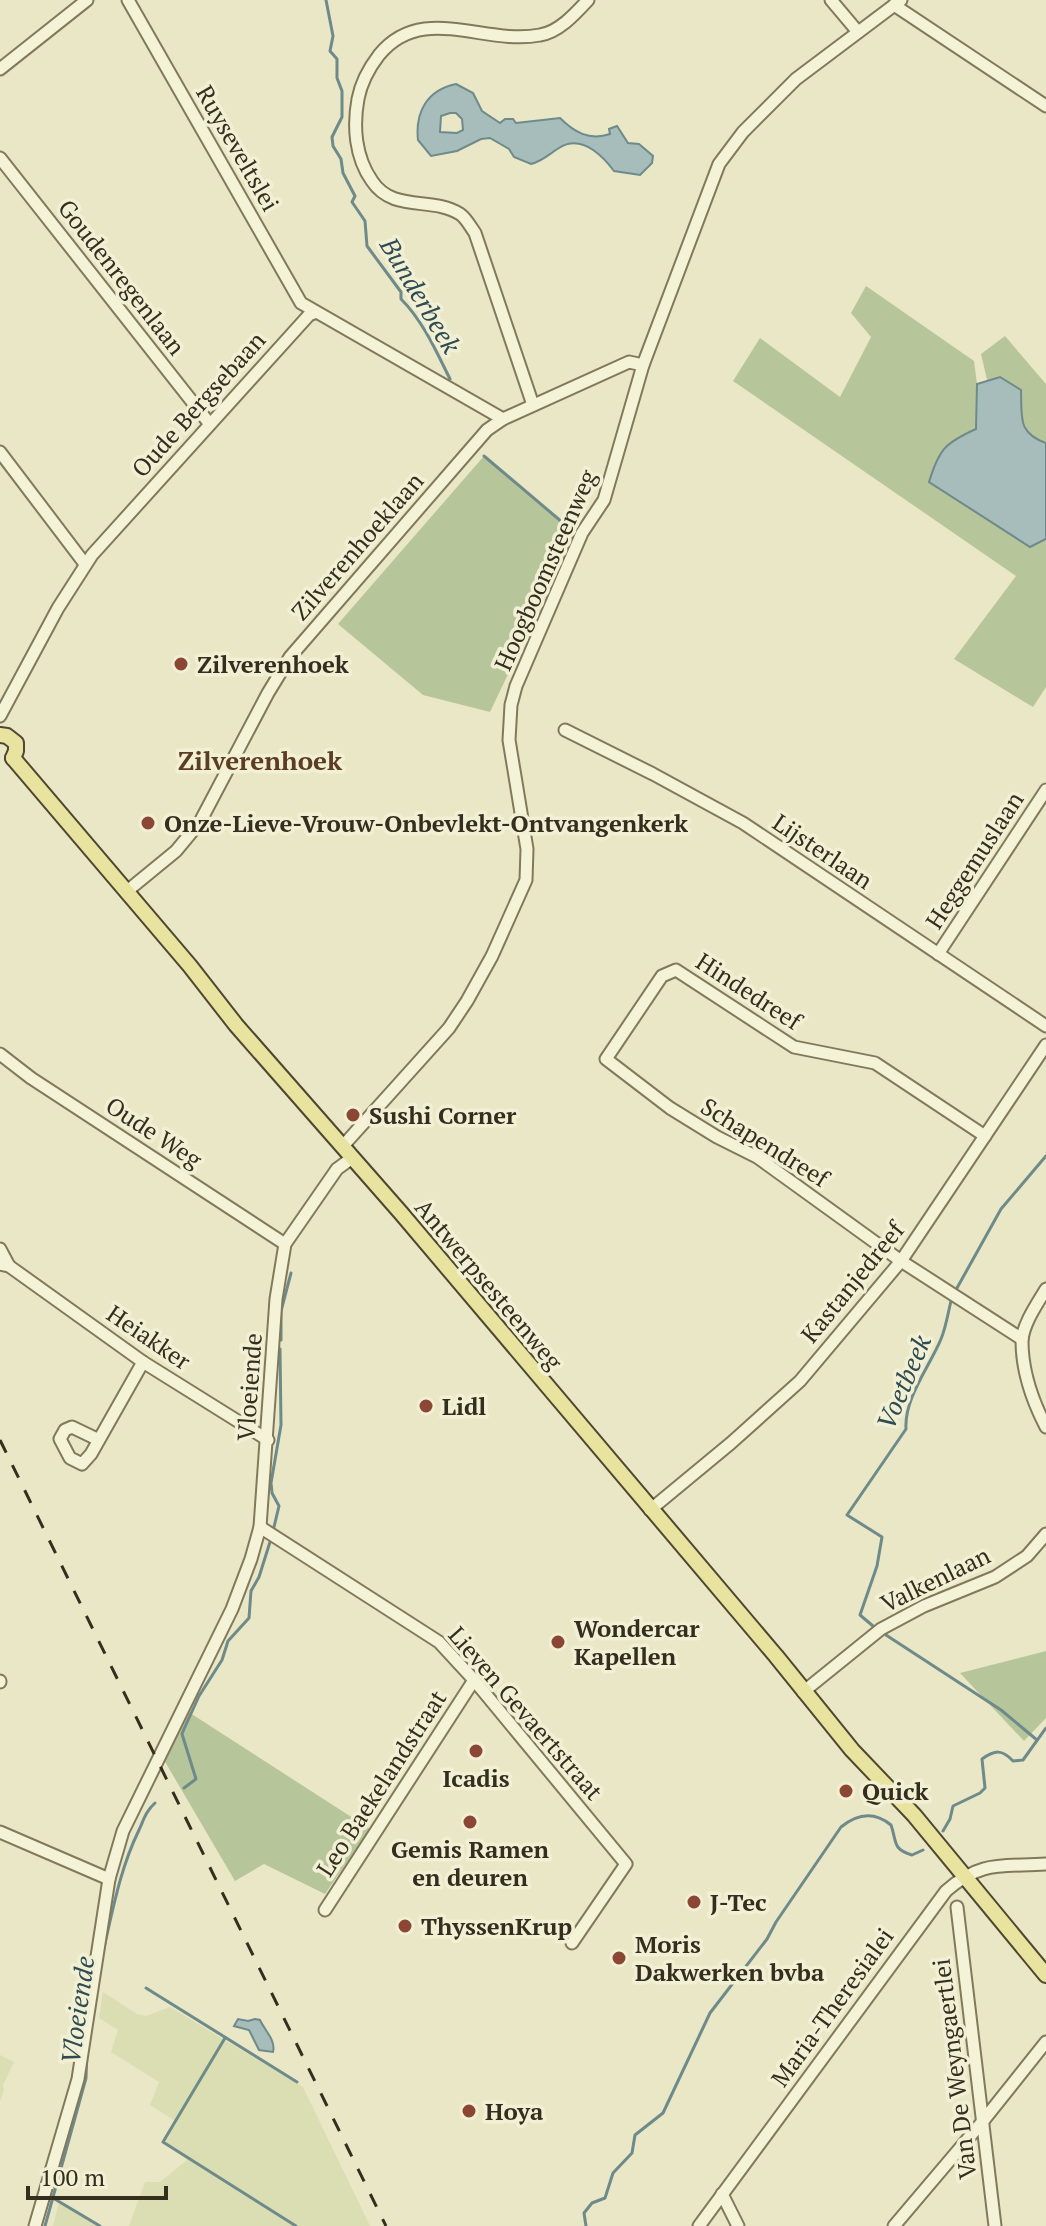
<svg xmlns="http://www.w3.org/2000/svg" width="1046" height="2226" font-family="'PT Serif',serif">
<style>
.farmland{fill:#dbdeb3}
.green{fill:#b7c69a}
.water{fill:#a6bdbc;stroke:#6e8a8a;stroke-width:2;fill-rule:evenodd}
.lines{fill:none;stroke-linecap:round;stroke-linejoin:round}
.stream{stroke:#6e8a8a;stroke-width:3}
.minor-casing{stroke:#82795d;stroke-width:15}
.major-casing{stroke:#504731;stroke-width:18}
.minor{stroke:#f5f3d7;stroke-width:11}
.major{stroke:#e9e3a0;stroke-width:14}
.rail{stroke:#342e1f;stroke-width:3;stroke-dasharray:14 14;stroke-linecap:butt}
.poi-dot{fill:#8b4733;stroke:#f2f0d4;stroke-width:3}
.labels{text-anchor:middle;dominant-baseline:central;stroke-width:7;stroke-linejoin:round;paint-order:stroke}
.street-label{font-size:24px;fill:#342e1f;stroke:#f2f0d4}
.poi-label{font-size:24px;font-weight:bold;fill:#342e1f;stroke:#f2f0d4;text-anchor:start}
.water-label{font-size:26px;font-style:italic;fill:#304c52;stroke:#f2f0d4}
.neighbourhood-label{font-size:26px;font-weight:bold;fill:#5c3c23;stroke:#f2f0d4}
</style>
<rect width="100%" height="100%" fill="#e9e7c5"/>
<g class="farmland">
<polygon points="103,1992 137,2014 146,2016 170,2007 303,2087 370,2226 129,2226 145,2182 160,2182 187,2160 165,2141 177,2122 150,2105 159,2082 111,2052 118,2030 99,2018"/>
<polygon points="0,2055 14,2062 3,2085 4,2090 0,2101"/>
<polygon points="59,2202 100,2226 53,2226"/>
</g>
<g class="green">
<polygon points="866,286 974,361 977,384 976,429 959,437 1030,547 1046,539 1046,687 1033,707 954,659 1016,576 733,381 760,338 840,397 871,337 851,313"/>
<polygon points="1005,336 1046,384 1046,443 1032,439 1014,401 988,384 981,354"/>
<polygon points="484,456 575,533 490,712 423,695 338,624"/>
<polygon points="1046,1651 1046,1718 1024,1741 960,1673"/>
<polygon points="187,1711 370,1829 325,1894 264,1864 235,1881 164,1760"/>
</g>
<g class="water">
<path d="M456 84 473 93 482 111 500 123 505 119H513L516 123 560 118C574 132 589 141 610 134L609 129 617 126 628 143 639 144 653 156 652 163 640 175 614 171C601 154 581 134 559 148 549 154 543 161 531 164L514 157 509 149 490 138 481 139 457 151 431 156 418 140C415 112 427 90 456 84ZM450 113H456L462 119 463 130 457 133 440 132 441 116Z"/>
<path d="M1000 377 1021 390C1022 416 1017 433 1046 443V539L1030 547 929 482C939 449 945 443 976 429L977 384Z"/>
<path d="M255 2019 260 2020C265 2031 276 2040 273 2052L259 2050 249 2030 234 2026 238 2019 248 2021Z"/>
</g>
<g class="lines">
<g class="stream">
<path d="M326 0 333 36 330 51 337 59V78L342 91V117L332 137 333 146 341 159 343 173 355 196 352 202 365 221 367 246 401 292V299C423 321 436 351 450 379"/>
<polyline points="484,456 575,533"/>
<polyline points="957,1288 1001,1209 1046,1156"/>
<polyline points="281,1340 281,1311 291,1273"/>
<polyline points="274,1527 279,1506 272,1493 271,1483 281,1425 280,1349"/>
<path d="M873 1626 860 1615 877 1566 882 1537 847 1515 906 1429C904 1398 930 1366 941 1339 946 1327 948 1313 951 1301"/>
<polyline points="886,1635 1001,1710 1037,1740"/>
<polyline points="184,1788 196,1779 182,1734 184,1729 199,1696 222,1660 228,1641 249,1618 251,1591 259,1577 270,1542"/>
<path d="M943 1831 950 1819 953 1806 980 1793 985 1788 982 1759C995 1750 1002 1749 1013 1761L1023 1760 1046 1728"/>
<path d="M103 1952C113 1909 120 1869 139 1830 144 1819 146 1811 155 1803"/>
<polyline points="146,1988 297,2082"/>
<polyline points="225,2038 163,2142 296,2226"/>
<polyline points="53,2198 100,2226"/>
<polyline points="45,2226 86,2078 87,2050"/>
<path d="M586 2226 584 2213 592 2203 605 2198 613 2173 632 2153 635 2135 663 2113 710 2013 767 1939 776 1922 841 1827C857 1814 874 1811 891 1825 897 1842 892 1849 912 1855L923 1850"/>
</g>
<defs>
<g id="minor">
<polyline points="128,0 301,303 503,419"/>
<polyline points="831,0 858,32"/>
<polyline points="894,5 1046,106"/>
<polyline points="0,69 87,0"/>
<polyline points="0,158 209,423"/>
<path d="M533 405 475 233C470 226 466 218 460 214 432 196 393 213 372 181 355 157 353 126 358 99 361 83 369 68 379 55 422 2 484 46 540 35 559 32 575 14 588 0"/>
<polyline points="0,452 85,564"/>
<polyline points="0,716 58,608 92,555 309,315 314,313"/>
<polyline points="565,730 653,774 743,823 1046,1026"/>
<polyline points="126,892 176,851 200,822 268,693 290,657 487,430 503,419 629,362 643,365"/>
<polyline points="938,954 1046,790"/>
<polyline points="0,1054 31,1078 285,1244"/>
<polyline points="985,1136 875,1063 794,1047 676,970 662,976 606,1059 670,1108 717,1137 757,1157 901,1261 1022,1339"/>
<polyline points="342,1147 449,1028 467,1001 492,956 526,880 527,849 509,740 511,705 516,686 582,533 604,500 643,365 719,164 743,132 796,79 901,0"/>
<polyline points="0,1249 9,1266"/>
<polyline points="0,1264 9,1266 143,1362 268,1440"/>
<path d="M1046 1289C1037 1304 1023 1324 1022 1341 1022 1371 1033 1402 1046 1427"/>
<polyline points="99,1440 72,1427 65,1430 60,1439 70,1458 82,1464 91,1454 143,1362"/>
<polyline points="650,1510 731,1443 800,1381 901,1261 1046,1045"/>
<polyline points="260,1527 439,1642 474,1680 626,1864 572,1943"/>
<polyline points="0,1681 0,1682"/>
<polyline points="803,1692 881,1629 924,1606 995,1577 1027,1556 1046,1534"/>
<polyline points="0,1832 109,1879"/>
<polyline points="957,1907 995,2226"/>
<polyline points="325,1910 474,1680"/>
<polyline points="722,2194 738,2226"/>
<polyline points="35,2226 78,2079 109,1879 123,1831 232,1609 251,1559 260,1527 276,1299 285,1244 337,1169 352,1158"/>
<path d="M699 2226 946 1891C981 1860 1002 1867 1046 1864"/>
<polyline points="894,2226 983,2121 1046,2042"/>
</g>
<g id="major">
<polyline points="0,735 7,736 16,743 16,751 13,758"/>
<polyline points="13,758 190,966 236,1025 401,1213 776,1656 852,1750 914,1815 1046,1975"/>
</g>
</defs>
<use href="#minor" class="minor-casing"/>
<use href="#major" class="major-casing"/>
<use href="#minor" class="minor"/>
<use href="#major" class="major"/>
<polyline class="rail" points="0,1440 386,2226"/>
</g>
<g class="poi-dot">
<circle cx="181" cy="664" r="8"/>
<circle cx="148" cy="823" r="8"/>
<circle cx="353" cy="1115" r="8"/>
<circle cx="426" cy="1406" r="8"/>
<circle cx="558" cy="1642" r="8"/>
<circle cx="476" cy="1751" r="8"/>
<circle cx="846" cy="1791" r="8"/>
<circle cx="470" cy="1822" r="8"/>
<circle cx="694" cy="1902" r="8"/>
<circle cx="405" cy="1926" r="8"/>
<circle cx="619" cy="1958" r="8"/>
<circle cx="469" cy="2111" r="8"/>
</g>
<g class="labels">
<g class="street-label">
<text transform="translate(238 148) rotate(60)">Ruyseveltslei</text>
<text transform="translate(122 277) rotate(52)">Goudenregenlaan</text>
<text transform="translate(198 404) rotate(-48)">Oude Bergsebaan</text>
<text transform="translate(357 546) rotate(-49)">Zilverenhoeklaan</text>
<text transform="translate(545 570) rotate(-66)">Hoogboomsteenweg</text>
<text transform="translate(823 851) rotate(34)">Lijsterlaan</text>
<text transform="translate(974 860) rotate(-57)">Heggemuslaan</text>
<text transform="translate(749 991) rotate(33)">Hindedreef</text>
<text transform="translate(154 1132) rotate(33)">Oude Weg</text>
<text transform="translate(765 1142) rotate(32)">Schapendreef</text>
<text transform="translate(852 1282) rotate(-51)">Kastanjedreef</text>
<text transform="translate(489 1284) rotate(50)">Antwerpsesteenweg</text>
<text transform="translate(149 1337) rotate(34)">Heiakker</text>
<text transform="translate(249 1387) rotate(-86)">Vloeiende</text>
<text transform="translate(935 1579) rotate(-26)">Valkenlaan</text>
<text transform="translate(526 1713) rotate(49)">Lieven Gevaertstraat</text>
<text transform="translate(381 1783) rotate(-57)">Leo Baekelandstraat</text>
<text transform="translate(832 2007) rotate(-54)">Maria-Theresialei</text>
<text transform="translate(954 2069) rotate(-97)">Van De Weyngaertlei</text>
</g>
<g class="poi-label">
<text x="197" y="664">Zilverenhoek</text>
<text x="164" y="823">Onze-Lieve-Vrouw-Onbevlekt-Ontvangenkerk</text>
<text x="369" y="1115">Sushi Corner</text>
<text x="442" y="1406">Lidl</text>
<text x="574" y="1628">Wondercar<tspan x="574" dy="28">Kapellen</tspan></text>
<text x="476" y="1778" text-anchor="middle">Icadis</text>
<text x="862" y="1791">Quick</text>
<text x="470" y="1849" text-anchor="middle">Gemis Ramen<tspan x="470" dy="28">en deuren</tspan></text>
<text x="710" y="1902">J-Tec</text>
<text x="421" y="1926">ThyssenKrup</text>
<text x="635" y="1944">Moris<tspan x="635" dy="28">Dakwerken bvba</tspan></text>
<text x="485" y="2111">Hoya</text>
</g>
<g class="water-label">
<text transform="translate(421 295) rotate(59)">Bunderbeek</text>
<text transform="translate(903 1382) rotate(-67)">Voetbeek</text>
<text transform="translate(77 2010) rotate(-82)">Vloeiende</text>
</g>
<g class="neighbourhood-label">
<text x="260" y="760">Zilverenhoek</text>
</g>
</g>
<path d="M28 2186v12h138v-12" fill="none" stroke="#342e1f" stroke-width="4"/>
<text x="40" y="2186" font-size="24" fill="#342e1f" stroke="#f2f0d4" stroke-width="6" paint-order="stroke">100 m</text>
</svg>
